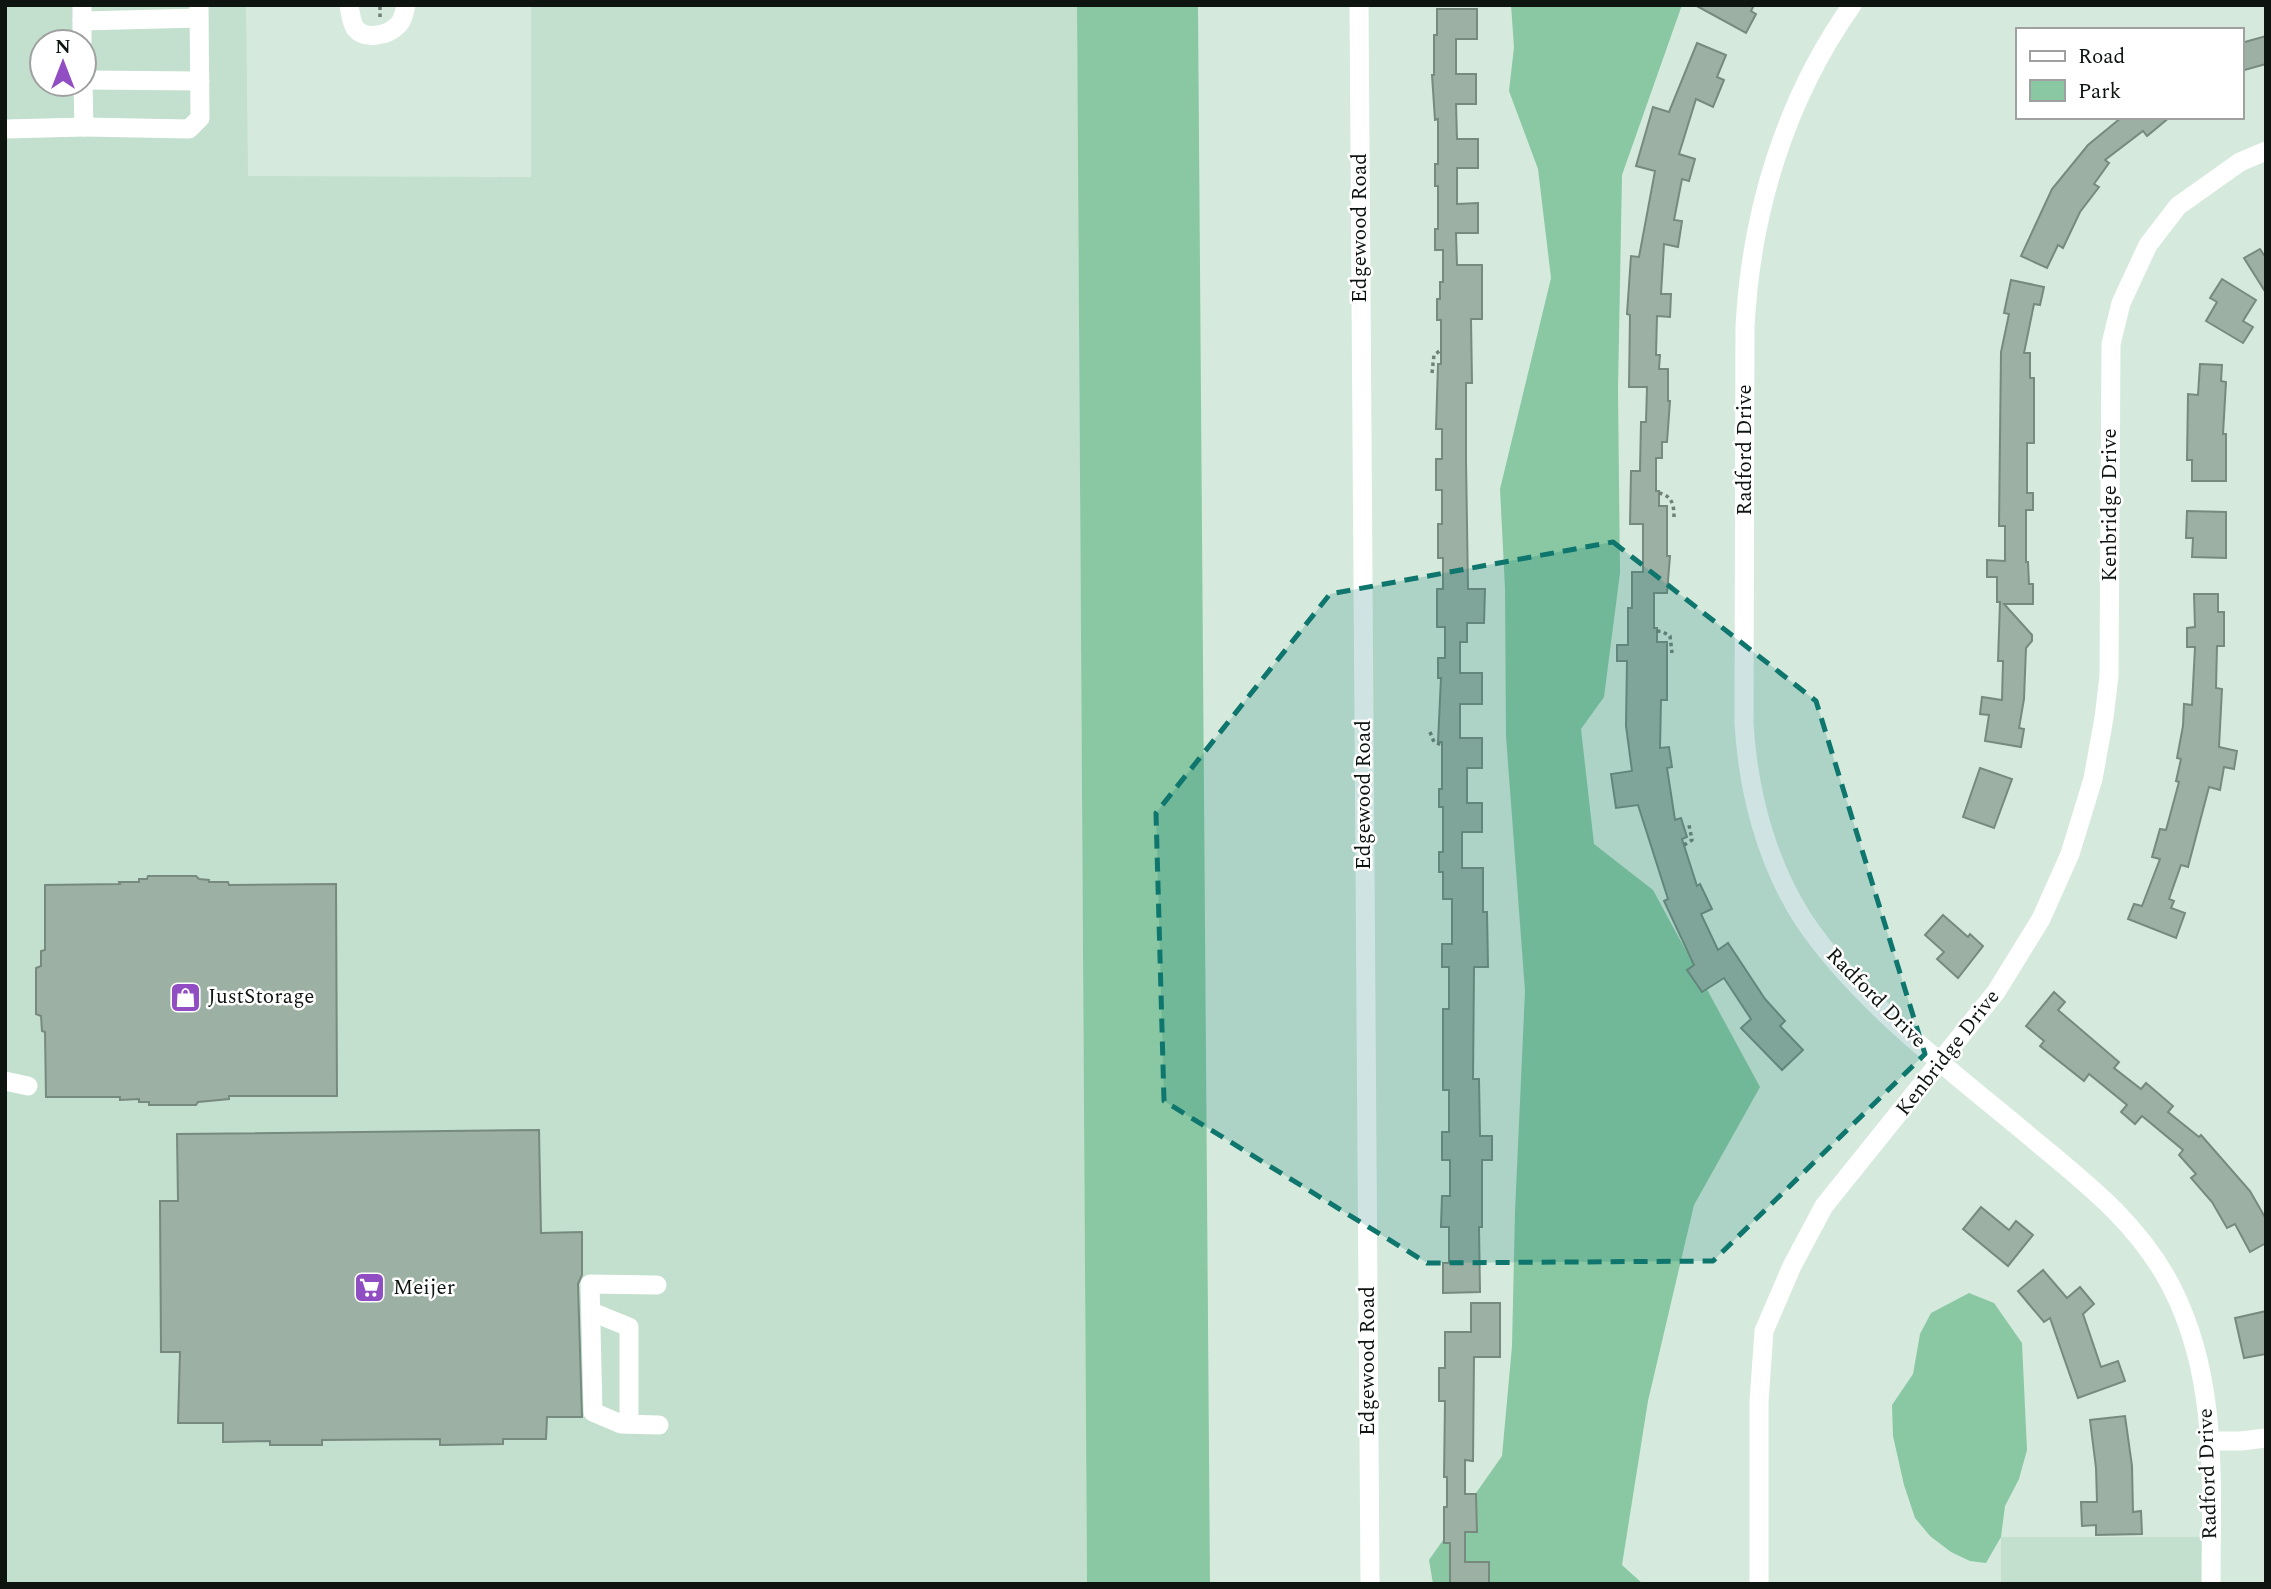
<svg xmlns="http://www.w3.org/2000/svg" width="2271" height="1589" font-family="Spectral,serif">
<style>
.built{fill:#c3dfcd;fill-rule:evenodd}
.green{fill:#8ac8a4}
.building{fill:#9cb0a4;stroke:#778a7f;stroke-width:2}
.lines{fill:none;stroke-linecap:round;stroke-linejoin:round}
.path{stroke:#728078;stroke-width:3.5;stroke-dasharray:3.5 3.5;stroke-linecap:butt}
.minor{stroke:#fff;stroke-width:19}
.marked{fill:#0f766e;fill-opacity:0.2;stroke:#0f766e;stroke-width:5;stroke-dasharray:14 9;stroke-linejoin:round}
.labels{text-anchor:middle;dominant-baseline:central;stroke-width:5;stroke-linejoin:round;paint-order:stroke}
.street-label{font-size:21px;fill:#0e1511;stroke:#fff}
.poi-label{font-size:21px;fill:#0e1511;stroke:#fff;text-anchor:start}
</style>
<rect width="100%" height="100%" fill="#d5eadd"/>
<g class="built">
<path d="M5 5H246L248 176 531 177V5H1077L1087 1584H5ZM42 42H84V84H42Z"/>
<rect x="2001" y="1537" width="210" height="47"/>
</g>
<g class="green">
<polygon points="1077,5 1198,5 1210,1584 1087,1584"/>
<polygon points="1511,5 1682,5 1622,175 1618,390 1620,573 1604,697 1581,729 1594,844 1653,890 1760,1087 1694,1205 1648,1401 1622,1565 1643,1584 1433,1584 1429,1560 1502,1456 1512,1346 1515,1212 1525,991 1506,736 1505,588 1500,489 1551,278 1538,169 1509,91 1514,47"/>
<polygon points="1969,1293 1994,1303 2022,1343 2027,1450 2019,1479 2005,1506 2001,1537 1986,1563 1970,1561 1951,1552 1930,1536 1915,1518 1904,1485 1893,1436 1892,1405 1913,1374 1920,1334 1931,1313"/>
</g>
<g class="building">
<polygon points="1695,5 1754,5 1751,11 1756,14 1746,33"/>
<polygon points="1437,9 1477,9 1477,39 1456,39 1456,74 1476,74 1476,104 1456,104 1457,139 1478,139 1478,168 1457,168 1457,204 1478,203 1478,233 1456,233 1457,265 1482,265 1482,319 1471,319 1472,383 1466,383 1466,460 1468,589 1485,589 1484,623 1467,623 1467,642 1460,642 1460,673 1482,673 1482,704 1460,704 1460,738 1482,738 1482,768 1467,768 1467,803 1482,803 1482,832 1462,832 1462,868 1483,868 1483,912 1487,912 1488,967 1474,967 1473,1079 1479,1079 1480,1136 1492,1136 1492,1160 1482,1160 1482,1227 1479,1227 1480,1292 1443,1293 1443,1263 1449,1263 1449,1227 1441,1227 1442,1196 1450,1196 1450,1160 1442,1160 1442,1132 1449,1132 1449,1090 1443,1090 1443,1009 1449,1009 1449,967 1442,967 1442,944 1452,944 1452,899 1443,899 1443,872 1439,872 1439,852 1443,852 1443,807 1439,807 1439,789 1442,789 1442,742 1438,742 1441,678 1438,678 1438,658 1445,658 1445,627 1437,627 1437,589 1443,589 1443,558 1438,558 1438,524 1442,524 1442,490 1436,490 1436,459 1442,459 1442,429 1436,429 1438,364 1441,364 1441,320 1437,320 1437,299 1440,299 1440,282 1443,282 1443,250 1435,250 1435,229 1438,229 1438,186 1435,186 1435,164 1438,164 1438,119 1435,120 1432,75 1434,75 1434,35 1437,35"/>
<polygon points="2266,36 2266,64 2241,71 2241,43"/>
<polygon points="1697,43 1726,55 1717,77 1724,80 1713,107 1696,99 1679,154 1695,159 1689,181 1682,179 1674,220 1682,221 1678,247 1664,244 1661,294 1671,294 1670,317 1657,316 1656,355 1660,355 1659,369 1668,369 1668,401 1670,401 1667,442 1662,442 1662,458 1656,458 1656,491 1659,491 1659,506 1667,506 1667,556 1670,556 1667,593 1654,593 1654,628 1657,628 1657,642 1667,642 1667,700 1661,700 1660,748 1669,747 1672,767 1667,768 1675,820 1681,818 1687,837 1682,839 1697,886 1700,884 1712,909 1701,914 1718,950 1728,943 1765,999 1785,1021 1780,1026 1803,1050 1782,1070 1741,1028 1751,1019 1724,978 1702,992 1687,970 1694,965 1664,901 1668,899 1638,805 1616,808 1611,774 1632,771 1626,726 1627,661 1617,661 1617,645 1628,645 1628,608 1632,608 1632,572 1643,572 1643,524 1630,524 1631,471 1640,471 1641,422 1646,422 1647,387 1629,387 1630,315 1627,314 1631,256 1639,257 1655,171 1636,166 1653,107 1669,112"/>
<polygon points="2122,117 2170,117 2147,136 2143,131 2105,160 2109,163 2094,184 2099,187 2080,212 2063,248 2058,245 2047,268 2021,256 2052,189 2088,145"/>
<polygon points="2260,249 2266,258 2266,293 2244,258"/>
<polygon points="2222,279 2256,300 2243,321 2253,327 2243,343 2206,321 2217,302 2210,298"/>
<polygon points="2011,280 2044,287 2040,305 2034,304 2024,353 2030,353 2030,378 2034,378 2034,443 2027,443 2027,493 2033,493 2033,510 2026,510 2026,562 2028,562 2029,584 2033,584 2033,604 2004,604 2032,635 2032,641 2026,648 2024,699 2019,728 2024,729 2021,747 1985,741 1989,715 1980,714 1982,697 2002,700 2003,661 1998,661 2000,602 1997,602 1997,577 1987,577 1987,560 2005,561 2005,526 1999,526 2001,352 2009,314 2004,313"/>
<polygon points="2200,364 2222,365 2221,381 2226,382 2223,434 2226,434 2226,481 2192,481 2192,460 2187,460 2188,394 2198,395"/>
<polygon points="2187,511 2226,512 2226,558 2192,557 2193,538 2186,538"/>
<polygon points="2194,594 2218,594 2218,612 2224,612 2224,646 2217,646 2216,688 2222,689 2219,747 2237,751 2234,769 2224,767 2220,790 2209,787 2188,867 2181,865 2169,899 2174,901 2171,908 2185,913 2176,938 2128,919 2134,904 2142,906 2160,859 2152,857 2160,829 2166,830 2179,782 2176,781 2181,759 2177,758 2183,726 2184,704 2192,705 2195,647 2187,647 2187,628 2195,627"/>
<polygon points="1980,768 2012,779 1994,828 1963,817"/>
<polygon points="148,876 196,876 199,879 209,880 209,882 228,882 229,885 336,884 337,1096 229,1096 229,1099 198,1102 196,1105 149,1105 149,1102 139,1102 139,1099 120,1100 120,1097 46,1097 45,1032 42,1031 41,1016 36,1014 36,968 41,966 41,951 45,950 45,885 120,884 119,882 139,882 139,879 147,879"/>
<polygon points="1943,915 1968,937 1970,934 1983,946 1958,978 1937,959 1944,952 1925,935"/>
<polygon points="2054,992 2065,1002 2058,1010 2119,1062 2114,1068 2141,1089 2146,1083 2173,1106 2168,1112 2199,1137 2201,1135 2250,1191 2266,1219 2266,1243 2250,1252 2235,1224 2227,1228 2212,1202 2191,1178 2196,1174 2179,1155 2183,1150 2142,1116 2135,1124 2121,1112 2127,1105 2089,1074 2084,1081 2040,1046 2044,1041 2026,1026"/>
<polygon points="539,1130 541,1233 582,1232 582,1275 578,1284 582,1417 547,1417 546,1439 503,1439 503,1444 440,1445 440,1439 322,1440 322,1445 270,1445 270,1441 223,1442 223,1423 178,1423 180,1352 161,1352 160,1201 178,1201 177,1134"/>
<polygon points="1981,1207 2009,1230 2016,1221 2033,1235 2008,1266 1963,1229"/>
<polygon points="2043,1270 2067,1298 2080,1287 2094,1304 2083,1314 2101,1367 2118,1361 2125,1381 2078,1398 2050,1318 2044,1322 2018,1291"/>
<polygon points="1471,1303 1500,1303 1500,1357 1474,1357 1473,1461 1465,1460 1465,1494 1476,1494 1477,1532 1465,1532 1465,1562 1489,1562 1489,1584 1450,1584 1450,1543 1444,1543 1444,1507 1447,1507 1447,1477 1444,1477 1445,1401 1439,1401 1439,1368 1445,1368 1445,1332 1471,1332"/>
<polygon points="2266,1311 2266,1354 2244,1358 2235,1318"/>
<polygon points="2125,1416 2132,1466 2133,1512 2141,1511 2142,1534 2096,1535 2096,1525 2082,1526 2081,1502 2097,1502 2096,1468 2090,1420"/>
</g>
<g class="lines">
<g class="path">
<polyline points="1758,5 1764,5"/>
<polyline points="380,17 380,5"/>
<polyline points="1432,373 1434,355 1441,350"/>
<path d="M1659 493C1673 496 1674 506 1674 518"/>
<polyline points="1657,631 1663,632 1670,636 1672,653"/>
<polyline points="1430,732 1434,742 1442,745"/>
<polyline points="1684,845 1692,840 1689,825"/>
</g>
<g class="minor">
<polyline points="82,5 82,42"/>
<path d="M349 5C350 12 351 21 355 28 364 40 387 36 397 26 403 21 404 13 406 5"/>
<polyline points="1359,5 1370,1584"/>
<path d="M1852 5C1785 100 1751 212 1745 327L1744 723C1748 791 1766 861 1803 919 1860 1005 1961 1078 2040 1145 2091 1187 2141 1227 2172 1288 2219 1380 2211 1483 2211 1584"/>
<polyline points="82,21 199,18"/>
<polyline points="84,80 200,81"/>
<polyline points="84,127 189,129 200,118 199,5"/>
<polyline points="5,129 84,127 83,84"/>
<polyline points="5,1081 28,1086"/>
<polyline points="657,1285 590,1284 593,1412 621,1424 659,1425"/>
<polyline points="592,1312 629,1327 629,1424"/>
<polyline points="2211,1441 2241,1441 2266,1438"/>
<polyline points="1759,1584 1759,1402 1764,1331 1792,1266 1824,1206 1996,992 2041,919 2070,854 2093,779 2104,718 2109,676 2111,344 2121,303 2148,245 2178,206 2240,162 2266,151"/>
</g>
</g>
<path class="marked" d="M1613 542 1816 701 1925 1054 1713 1261 1427 1263 1164 1101 1156 813 1330 594Z"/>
<defs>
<symbol id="shop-square" viewBox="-11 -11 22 22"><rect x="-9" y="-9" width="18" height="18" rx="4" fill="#914ec2" stroke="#fff"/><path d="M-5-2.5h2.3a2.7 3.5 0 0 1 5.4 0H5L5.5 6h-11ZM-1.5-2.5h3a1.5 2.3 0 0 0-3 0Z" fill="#fff"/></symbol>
<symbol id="supermarket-square" viewBox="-11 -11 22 22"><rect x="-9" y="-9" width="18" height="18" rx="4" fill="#914ec2" stroke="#fff"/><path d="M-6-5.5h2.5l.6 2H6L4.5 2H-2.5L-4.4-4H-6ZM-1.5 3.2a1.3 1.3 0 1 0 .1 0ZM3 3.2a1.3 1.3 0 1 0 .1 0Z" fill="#fff"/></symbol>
</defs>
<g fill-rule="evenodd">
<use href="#shop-square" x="168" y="980" width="35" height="35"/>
<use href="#supermarket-square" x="352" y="1270" width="35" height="35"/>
</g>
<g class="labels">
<g class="street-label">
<text transform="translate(1360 228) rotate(-90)">Edgewood Road</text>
<text transform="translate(1745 450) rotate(-90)">Radford Drive</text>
<text transform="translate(2110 505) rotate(-90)">Kenbridge Drive</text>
<text transform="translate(1364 795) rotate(-90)">Edgewood Road</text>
<text transform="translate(1876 998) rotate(45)">Radford Drive</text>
<text transform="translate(1948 1053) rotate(-52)">Kenbridge Drive</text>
<text transform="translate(1368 1361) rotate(-90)">Edgewood Road</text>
<text transform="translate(2208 1474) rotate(-92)">Radford Drive</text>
</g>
<g class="poi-label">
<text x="208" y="997">JustStorage</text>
<text x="393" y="1288">Meijer</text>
</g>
</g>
<rect width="2271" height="1589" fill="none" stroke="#0e1511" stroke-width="14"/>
<rect x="2016" y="28" width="228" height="91" fill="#ffffff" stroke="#9fa1a0" stroke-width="2"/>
<rect x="2030" y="51" width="35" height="10" fill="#ffffff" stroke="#9fa1a0" stroke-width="2"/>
<text x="2078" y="63" font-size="21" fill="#0e1511">Road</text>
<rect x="2030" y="80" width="35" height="21" fill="#8ac8a4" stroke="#9fa1a0" stroke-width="2"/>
<text x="2078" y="98" font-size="21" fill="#0e1511">Park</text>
<g transform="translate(63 63)"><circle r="33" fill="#ffffff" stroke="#9fa1a0" stroke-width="2"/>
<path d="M0-5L12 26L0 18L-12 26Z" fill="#914ec2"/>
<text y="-10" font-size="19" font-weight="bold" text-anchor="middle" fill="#0e1511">N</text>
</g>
</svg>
